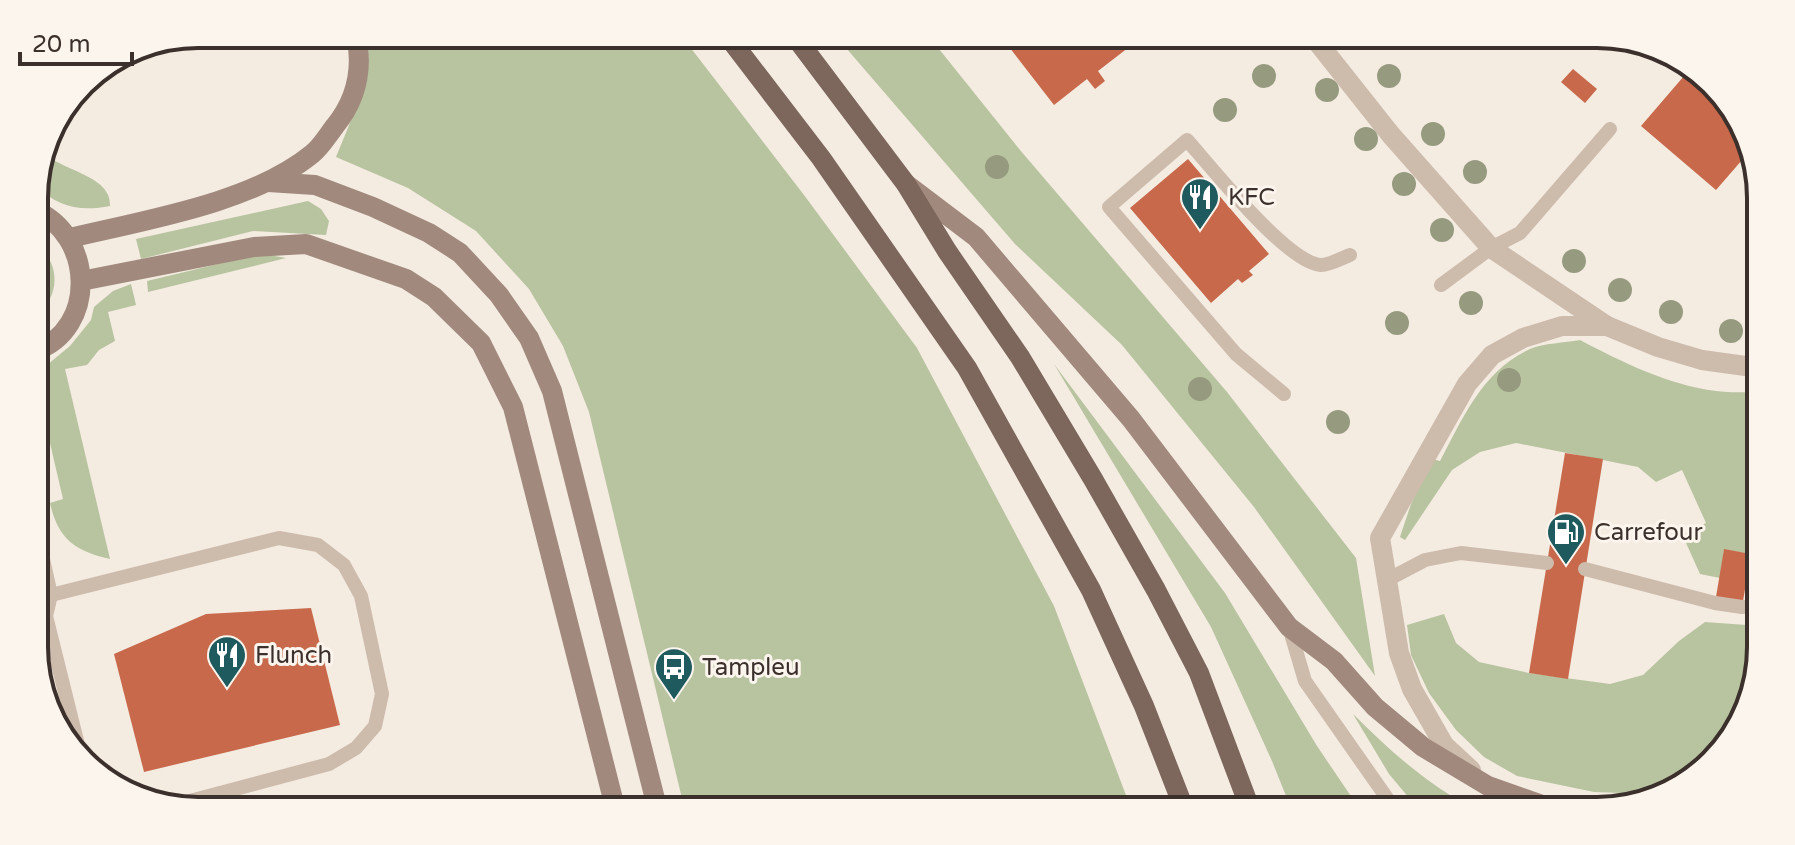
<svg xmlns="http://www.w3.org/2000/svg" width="1795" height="845" font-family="'Varela Round',sans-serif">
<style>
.green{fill:#b8c4a0}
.building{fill:#c8694b}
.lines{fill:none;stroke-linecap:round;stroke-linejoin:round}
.lane{stroke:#cdbbac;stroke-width:14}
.street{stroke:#cdbbac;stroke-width:20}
.secondary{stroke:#a18a7d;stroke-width:20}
.primary{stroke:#7d675c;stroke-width:20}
.tree{fill:#969b7f}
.labels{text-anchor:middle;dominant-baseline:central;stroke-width:6;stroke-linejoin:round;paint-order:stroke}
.poi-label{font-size:24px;fill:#3b302b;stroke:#fbf5ee;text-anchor:start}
.rim{fill:none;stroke:#3b302b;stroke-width:4}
</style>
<rect width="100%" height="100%" fill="#f4ebe1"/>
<g class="green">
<path d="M367 34H680L804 195 917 348 1054 606 1132 811H685L589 412 563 346 529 289 476 231 408 188 336 157C350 123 374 70 367 34Z"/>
<polygon points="834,34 927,34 1020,150 1227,392 1356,558 1375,676 1254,507 1122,345 1015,244"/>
<path d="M44 152C60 171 112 175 110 206 80 212 57 207 35 185Z"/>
<polygon points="308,201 321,209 329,221 326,235 253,231 141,259 136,239"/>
<path d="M35 242C60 262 62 296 35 316Z"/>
<polygon points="269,255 286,258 148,292 147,281 247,257"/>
<path d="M131 284 136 305 108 312 115 341 99 350 87 365 65 369 110 559C75 551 58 539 50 503L63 499 50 443 35 446V381L47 365 70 346 91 320 94 307 113 291Z"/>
<path d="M1580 340C1622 362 1668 385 1716 391 1730 393 1746 392 1760 392L1761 521 1756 539 1761 540V587L1746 584 1751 554 1724 550 1720 578 1700 574 1682 534 1706 523 1682 470 1656 482 1638 467 1516 443 1480 452 1452 470 1405 540 1400 537 1411 504 1432 459 1440 461C1463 418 1482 371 1530 349 1544 343 1564 343 1580 340Z"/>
<polygon points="1054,364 1225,593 1317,746 1361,811 1292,811 1272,761 1211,627"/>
<polygon points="1444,614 1456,643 1479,662 1529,673 1610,684 1643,675 1679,641 1705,622 1761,626 1761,648 1748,710 1689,783 1650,794 1594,792 1517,776 1484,757 1456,730 1429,693 1411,655 1407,625"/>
<path d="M1353 714C1391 752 1429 786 1478 811H1420L1389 774Z"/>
</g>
<g class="building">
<polygon points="999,34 1146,34 1098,71 1105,81 1095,89 1087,79 1054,105"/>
<polygon points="1454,34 1489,34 1462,49"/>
<polygon points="1573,69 1597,89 1585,103 1561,82"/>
<polygon points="1690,69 1727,98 1749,152 1716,190 1641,126"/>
<polygon points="1188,159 1269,254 1249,271 1253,275 1242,283 1238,279 1211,303 1130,208"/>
<polygon points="1565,453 1603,459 1568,679 1529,673"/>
<polygon points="1724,549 1751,554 1742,607 1715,603"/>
<polygon points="311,608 340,725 144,772 114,654 206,614"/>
</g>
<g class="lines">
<g class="lane">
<polyline points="1441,285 1491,248 1520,233 1610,129"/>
<path d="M1284 394 1236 354 1109 207 1187 140C1211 167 1287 263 1321 265 1330 265 1342 258 1350 255"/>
<polyline points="35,523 51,595 46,616 81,757"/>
<polyline points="1585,569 1715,603 1742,607 1761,606"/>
<polyline points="1387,580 1425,560 1461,553 1547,563"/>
<polyline points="35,599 279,538 318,545 344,565 361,596 382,694 375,726 356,748 329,764 171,806"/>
<polyline points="1289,627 1305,681 1396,811"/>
</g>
<g class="street">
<polyline points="1311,34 1391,135 1491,248 1607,326 1658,347 1702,360 1760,368"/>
<polyline points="1471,770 1444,745 1412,689 1399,653 1380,538 1467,384 1492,355 1523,338 1562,326 1607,326"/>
</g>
<g class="secondary">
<polyline points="268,182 315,185 373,207 429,233 460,253 499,295 529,338 552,391 658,811"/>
<polyline points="906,184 976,237 1131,419 1289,627 1334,661 1375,707 1423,747 1488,786 1559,811"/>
<path d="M34 210C94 234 98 329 35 351"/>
<path d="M70 238C145 220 252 203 312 154 321 147 328 135 335 126 357 99 363 67 356 34"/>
<polyline points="81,281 254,247 306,244 406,279 434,297 481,343 513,407 616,811"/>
</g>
<g class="primary">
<polyline points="726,34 821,158 967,368 1091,590 1144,706 1185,811"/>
<polyline points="793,34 906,184 947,251 1020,357 1093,479 1156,590 1199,673 1251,811"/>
</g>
</g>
<g class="tree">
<circle cx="1264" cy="76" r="12"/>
<circle cx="1389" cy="76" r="12"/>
<circle cx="1327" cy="90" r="12"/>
<circle cx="1225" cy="110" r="12"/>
<circle cx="1433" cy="134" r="12"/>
<circle cx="1366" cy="139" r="12"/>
<circle cx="997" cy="167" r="12"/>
<circle cx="1475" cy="172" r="12"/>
<circle cx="1404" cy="184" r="12"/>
<circle cx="1442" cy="230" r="12"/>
<circle cx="1574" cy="261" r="12"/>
<circle cx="1620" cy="290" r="12"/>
<circle cx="1471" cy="303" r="12"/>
<circle cx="1671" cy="312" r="12"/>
<circle cx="1397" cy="323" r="12"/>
<circle cx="1731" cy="331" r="12"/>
<circle cx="1509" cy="380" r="12"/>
<circle cx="1200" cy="389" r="12"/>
<circle cx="1338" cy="422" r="12"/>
</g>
<defs>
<symbol id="restaurant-pin" viewBox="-11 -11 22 30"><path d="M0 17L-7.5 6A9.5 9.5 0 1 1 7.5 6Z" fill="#1f5a5e" stroke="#fbf5ee"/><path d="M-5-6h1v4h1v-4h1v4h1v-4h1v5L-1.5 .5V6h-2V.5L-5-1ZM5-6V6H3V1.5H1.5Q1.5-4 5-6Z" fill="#fff"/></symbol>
<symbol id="fuel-pin" viewBox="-11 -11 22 30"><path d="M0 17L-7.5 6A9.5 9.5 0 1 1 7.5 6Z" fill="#1f5a5e" stroke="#fbf5ee"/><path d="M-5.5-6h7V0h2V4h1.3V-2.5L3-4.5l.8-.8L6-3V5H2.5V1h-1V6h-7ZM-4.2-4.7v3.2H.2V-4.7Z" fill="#fff"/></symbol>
<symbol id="bus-pin" viewBox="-11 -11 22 30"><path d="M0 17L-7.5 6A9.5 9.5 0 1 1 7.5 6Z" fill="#1f5a5e" stroke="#fbf5ee"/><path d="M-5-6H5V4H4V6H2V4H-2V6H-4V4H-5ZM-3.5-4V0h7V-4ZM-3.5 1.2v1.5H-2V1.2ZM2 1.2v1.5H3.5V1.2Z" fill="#fff"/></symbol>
</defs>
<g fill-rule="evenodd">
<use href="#restaurant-pin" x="1178" y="175" width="44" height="60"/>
<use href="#fuel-pin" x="1544" y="510" width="44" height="60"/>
<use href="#restaurant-pin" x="205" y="633" width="44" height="60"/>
<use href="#bus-pin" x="652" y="645" width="44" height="60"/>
</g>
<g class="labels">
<g class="poi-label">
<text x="1228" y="197">KFC</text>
<text x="1594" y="532">Carrefour</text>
<text x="255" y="655">Flunch</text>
<text x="702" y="667">Tampleu</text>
</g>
</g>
<path d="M0 0H1795V845H0ZM198 48H1597A150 150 0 0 1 1747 198V647A150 150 0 0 1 1597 797H198A150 150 0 0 1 48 647V198A150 150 0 0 1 198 48Z" fill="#fbf5ee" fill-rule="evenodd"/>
<path class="rim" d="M198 48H1597A150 150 0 0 1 1747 198V647A150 150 0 0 1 1597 797H198A150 150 0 0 1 48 647V198A150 150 0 0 1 198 48Z"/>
<path d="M20 52v12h112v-12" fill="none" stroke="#3b302b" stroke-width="4"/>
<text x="32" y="52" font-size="24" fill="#3b302b" stroke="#fbf5ee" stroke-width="6" paint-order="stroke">20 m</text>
</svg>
